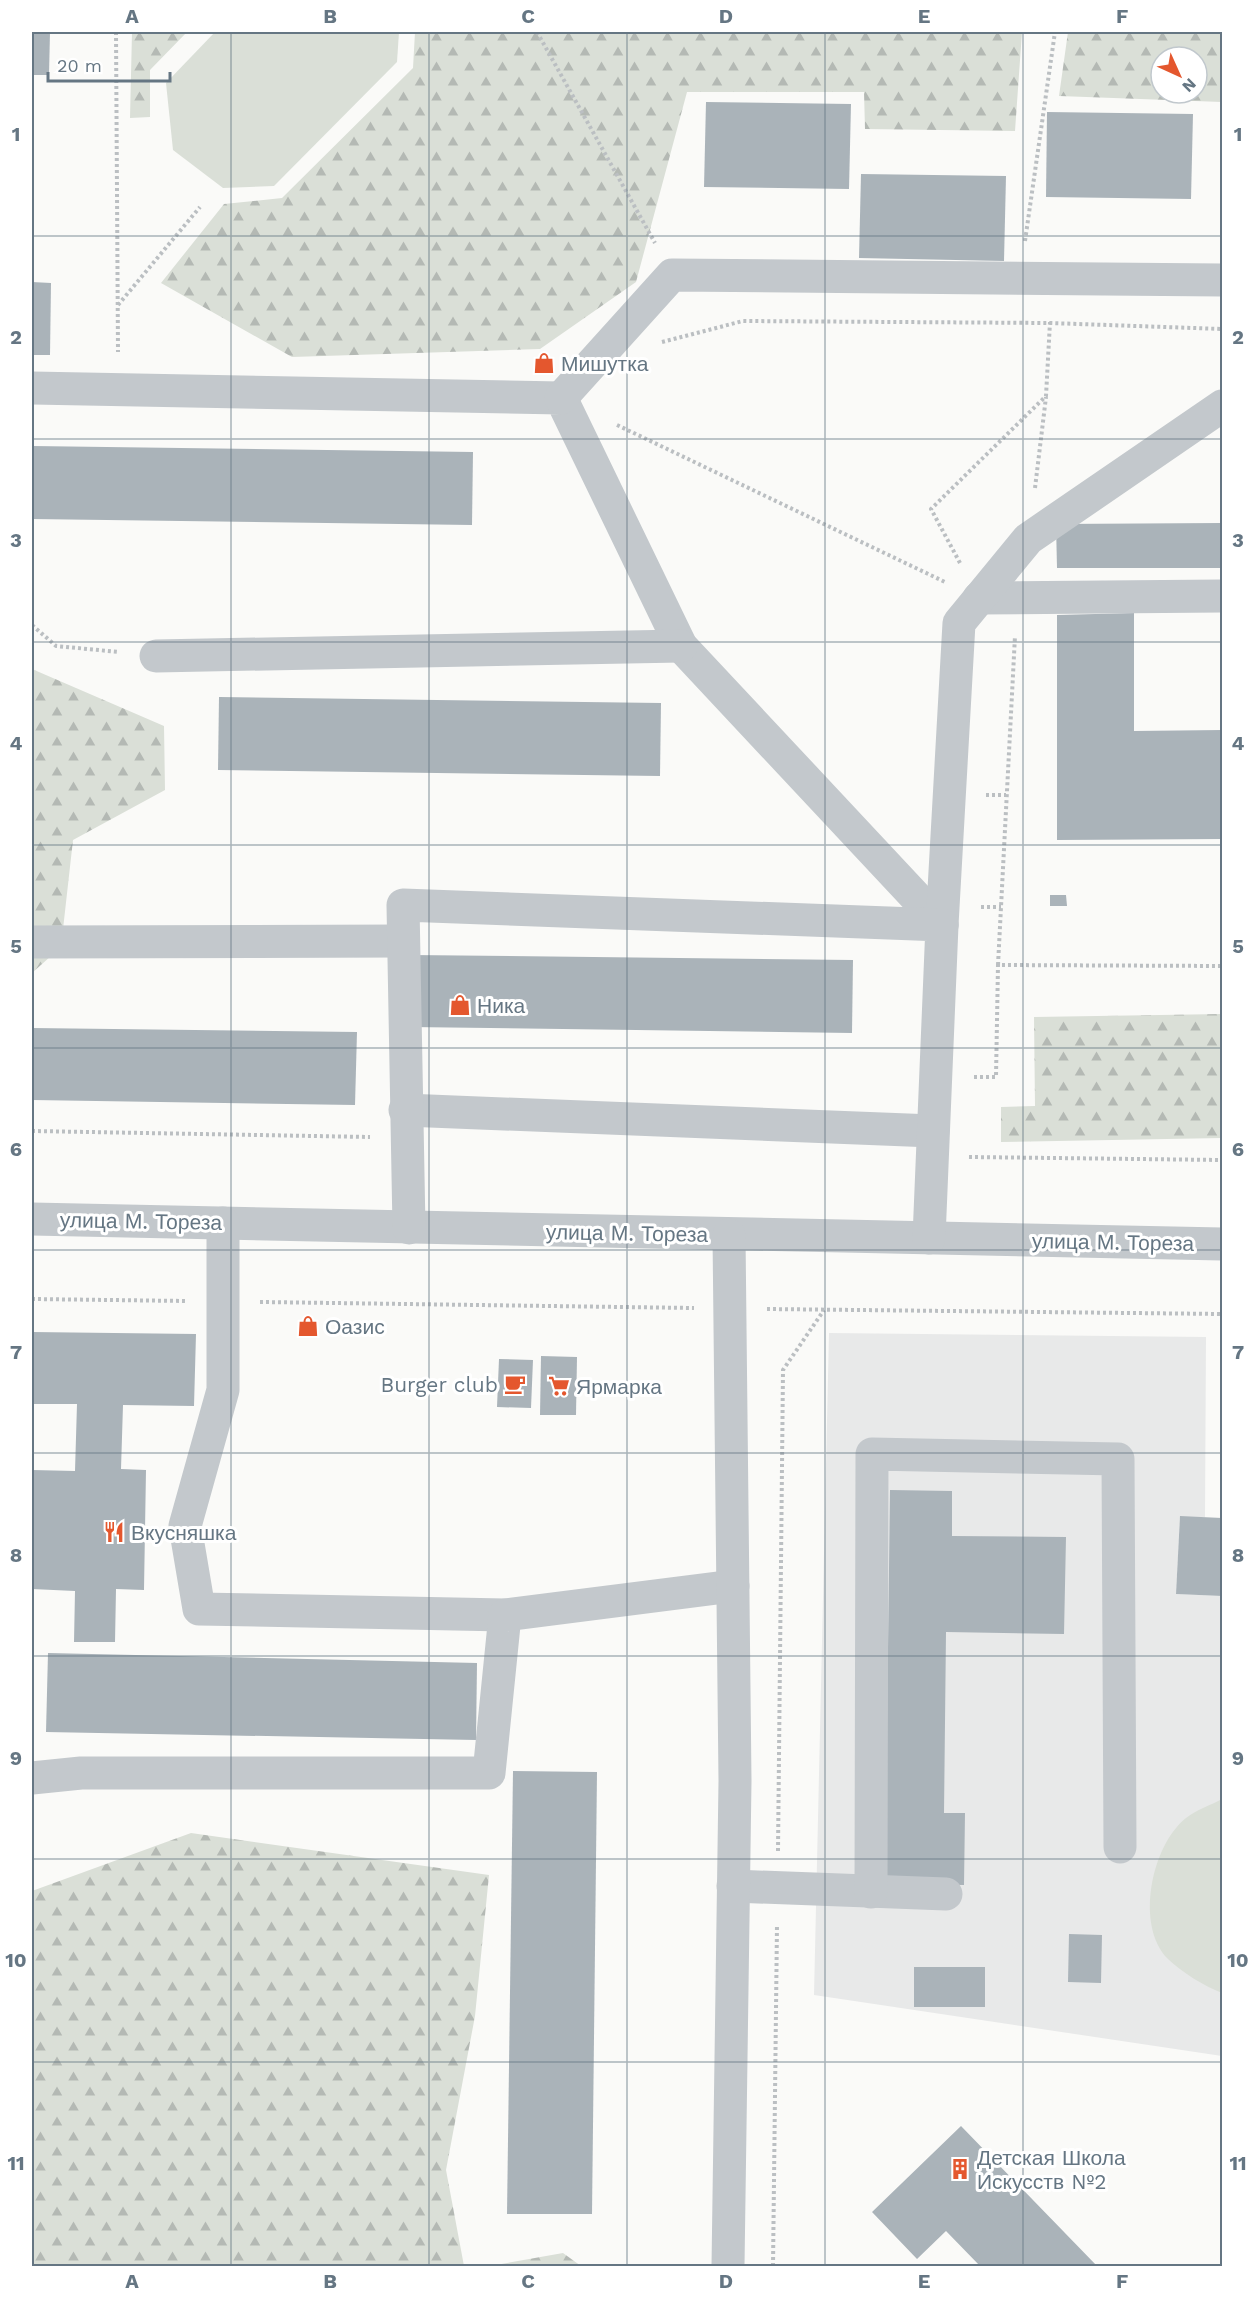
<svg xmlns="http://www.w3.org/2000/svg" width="1254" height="2298" font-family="'Work Sans',sans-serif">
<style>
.built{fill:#e8e9e9}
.forest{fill:url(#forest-firs);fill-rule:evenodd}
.garden{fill:#dadfd7}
.building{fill:#aab3b9}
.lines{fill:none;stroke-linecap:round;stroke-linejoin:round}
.path{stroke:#bbbfc2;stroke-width:4;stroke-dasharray:3 3;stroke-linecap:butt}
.minor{stroke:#c3c8cc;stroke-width:33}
.grid{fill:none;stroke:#657683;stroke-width:1.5;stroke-opacity:0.55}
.labels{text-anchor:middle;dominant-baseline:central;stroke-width:6;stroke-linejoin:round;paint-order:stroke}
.poi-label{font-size:21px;fill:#657683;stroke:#fff;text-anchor:start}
.street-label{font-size:21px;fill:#657683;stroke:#fff}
.neatline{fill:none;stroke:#657683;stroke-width:2}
.grid-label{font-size:20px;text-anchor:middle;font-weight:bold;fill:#657683}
</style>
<defs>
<pattern id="forest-firs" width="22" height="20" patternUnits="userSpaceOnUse" patternTransform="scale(1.5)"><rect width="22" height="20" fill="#dadfd7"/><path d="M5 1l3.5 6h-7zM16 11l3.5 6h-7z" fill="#b4b9b4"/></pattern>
</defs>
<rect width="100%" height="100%" fill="#fafaf8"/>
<polygon class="built" points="829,1333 1206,1337 1205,1517 1180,1517 1176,1594 1222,1596 1222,2056 814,1995"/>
<g class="forest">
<polygon points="132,32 187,32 150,70 150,117 130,118"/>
<polygon points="415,32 1022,32 1015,131 865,129 864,92 687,92 636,282 540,349 292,357 161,283 224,204 282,198 413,68"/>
<path d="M1068 32H1222V102L1059 96ZM1161 57H1197V93H1161Z"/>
<polygon points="32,669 164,726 165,790 73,840 61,947 32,973"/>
<polygon points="1222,1014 1222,1138 1001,1142 1001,1107 1035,1106 1034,1017"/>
<polygon points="191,1833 489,1875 475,2016 446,2170 464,2266 32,2266 32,1891"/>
<polygon points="563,2253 581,2266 490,2266"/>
</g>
<g class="garden">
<polygon points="215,32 399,32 397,62 274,186 223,188 173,150 166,83"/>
<path d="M1222 1799V1993C1204 1986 1183 1973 1168 1959 1135 1926 1151 1846 1186 1818 1196 1810 1211 1805 1222 1799Z"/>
</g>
<g class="building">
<polygon points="32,32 50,32 49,75 32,75"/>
<polygon points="706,102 851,104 849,189 704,187"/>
<polygon points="1047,112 1193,114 1191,199 1046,197"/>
<polygon points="861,174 1006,176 1004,261 859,258"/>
<polygon points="32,282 51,283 50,355 32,355"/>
<polygon points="32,446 473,452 472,525 32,519"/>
<polygon points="1222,523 1222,568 1057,568 1056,524"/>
<polygon points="1134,613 1134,731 1222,730 1222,839 1057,840 1057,615"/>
<polygon points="219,697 661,703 660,776 218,770"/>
<polygon points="1050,895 1066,895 1067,906 1050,906"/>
<polygon points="411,955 853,960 852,1033 410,1027"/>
<polygon points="32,1028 357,1032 355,1105 32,1100"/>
<polygon points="32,1332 196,1334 194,1406 123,1405 121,1469 146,1470 144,1590 116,1589 115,1642 74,1642 75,1591 32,1589 32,1470 75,1471 77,1404 32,1404"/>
<polygon points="541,1356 577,1357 576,1415 540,1415"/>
<polygon points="499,1359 533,1360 531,1408 497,1407"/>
<polygon points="890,1490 952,1491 952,1536 1066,1537 1064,1634 946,1632 944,1813 965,1813 964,1885 885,1884"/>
<polygon points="1180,1516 1222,1518 1222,1596 1176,1594"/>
<polygon points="48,1653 477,1663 476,1740 46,1732"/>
<polygon points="513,1771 597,1772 592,2214 507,2214"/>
<polygon points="1069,1934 1102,1935 1101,1983 1068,1982"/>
<rect x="914" y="1967" width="71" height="40"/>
<polygon points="961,2126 1097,2266 980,2266 946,2231 917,2259 872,2212"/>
</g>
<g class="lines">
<g class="path">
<polyline points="116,32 118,352"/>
<polyline points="537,32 655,243"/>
<polyline points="1025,241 1055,32"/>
<polyline points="118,305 200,207"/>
<polyline points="662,342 743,321 1050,323 1222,329"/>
<polyline points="617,425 945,582"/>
<polyline points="1035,488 1046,397"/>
<polyline points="960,563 931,509 1046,396 1050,322"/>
<polyline points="32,625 56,646 119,652"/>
<polyline points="986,795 1006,795"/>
<polyline points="981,907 1001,907"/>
<polyline points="998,965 1015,636"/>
<polyline points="974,1077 996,1077 998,965 1222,966"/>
<polyline points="32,1131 370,1137"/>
<polyline points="969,1157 1222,1160"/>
<polyline points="32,1299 187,1301"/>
<polyline points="260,1302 694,1308"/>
<polyline points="767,1309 1222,1314"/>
<polyline points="778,1851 783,1370 824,1310"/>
<polyline points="773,2266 777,1925"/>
</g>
<g class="minor">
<polyline points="32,388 561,398 681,646 942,925"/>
<polyline points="561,398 672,275 1222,280"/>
<polyline points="979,598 1222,596"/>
<polyline points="156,656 681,646"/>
<polyline points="942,925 959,623 1028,539 1222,406"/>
<polyline points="32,942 403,941"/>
<polyline points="405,1110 933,1131"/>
<polyline points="32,1219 1222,1244"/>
<polyline points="223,1223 223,1390 185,1526 199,1609 505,1615"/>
<polyline points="409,1228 403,905 942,925 929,1238"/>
<polyline points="32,1778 81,1773 489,1773 505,1615 733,1586"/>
<polyline points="733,1886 946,1894"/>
<polyline points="871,1892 872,1454 1118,1459 1120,1847"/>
<polyline points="728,2266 735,1781 729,1235"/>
</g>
</g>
<path class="grid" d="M231 32V2266M429 32V2266M627 32V2266M825 32V2266M1023 32V2266M32 236H1222M32 439H1222M32 642H1222M32 845H1222M32 1048H1222M32 1250H1222M32 1453H1222M32 1656H1222M32 1859H1222M32 2062H1222"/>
<defs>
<symbol id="shop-bare" viewBox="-9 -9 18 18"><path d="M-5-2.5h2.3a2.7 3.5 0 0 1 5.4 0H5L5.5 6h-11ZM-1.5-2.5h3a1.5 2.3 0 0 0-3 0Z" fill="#e4572e" stroke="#fff" stroke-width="2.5" paint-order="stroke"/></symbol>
<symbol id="cafe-bare" viewBox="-9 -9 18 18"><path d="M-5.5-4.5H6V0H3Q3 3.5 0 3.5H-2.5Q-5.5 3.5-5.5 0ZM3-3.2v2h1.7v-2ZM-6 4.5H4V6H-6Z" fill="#e4572e" stroke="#fff" stroke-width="2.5" paint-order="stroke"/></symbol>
<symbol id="supermarket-bare" viewBox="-9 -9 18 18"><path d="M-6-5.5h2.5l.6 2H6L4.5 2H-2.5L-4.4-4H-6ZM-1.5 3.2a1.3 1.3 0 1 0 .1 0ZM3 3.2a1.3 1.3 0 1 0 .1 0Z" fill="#e4572e" stroke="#fff" stroke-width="2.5" paint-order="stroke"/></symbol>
<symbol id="restaurant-bare" viewBox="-9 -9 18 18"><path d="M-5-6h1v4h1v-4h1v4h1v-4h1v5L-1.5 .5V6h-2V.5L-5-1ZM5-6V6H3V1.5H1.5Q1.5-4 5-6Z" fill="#e4572e" stroke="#fff" stroke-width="2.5" paint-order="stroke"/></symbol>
<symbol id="building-bare" viewBox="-9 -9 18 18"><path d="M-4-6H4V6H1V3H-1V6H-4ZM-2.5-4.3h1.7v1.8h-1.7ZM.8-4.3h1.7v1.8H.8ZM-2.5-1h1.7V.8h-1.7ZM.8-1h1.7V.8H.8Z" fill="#e4572e" stroke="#fff" stroke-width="2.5" paint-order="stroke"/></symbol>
</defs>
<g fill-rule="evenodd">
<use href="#shop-bare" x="529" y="348" width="30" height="30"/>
<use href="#shop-bare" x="445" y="990" width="30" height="30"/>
<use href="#shop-bare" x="293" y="1311" width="30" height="30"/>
<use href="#cafe-bare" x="500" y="1369" width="30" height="30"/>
<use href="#supermarket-bare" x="544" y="1371" width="30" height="30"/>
<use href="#restaurant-bare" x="99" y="1517" width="30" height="30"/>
<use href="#building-bare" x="945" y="2154" width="30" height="30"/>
</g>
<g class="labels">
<g class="poi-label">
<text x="561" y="363">Мишутка</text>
<text x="477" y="1005">Ника</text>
<text x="325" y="1326">Оазис</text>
<text x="498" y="1384" text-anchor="end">Burger club</text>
<text x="576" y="1386">Ярмарка</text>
<text x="131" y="1532">Вкусняшка</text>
<text x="977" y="2157">Детская Школа<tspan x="977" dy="24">Искусств №2</tspan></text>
</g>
<g class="street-label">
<text transform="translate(141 1221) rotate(1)">улица М. Тореза</text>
<text transform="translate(627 1233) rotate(1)">улица М. Тореза</text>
<text transform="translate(1113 1242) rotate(1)">улица М. Тореза</text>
</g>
</g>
<rect width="1254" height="2298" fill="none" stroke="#ffffff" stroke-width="66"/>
<g transform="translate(1179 75) rotate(135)"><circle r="28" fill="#ffffff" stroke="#c1c8cd" stroke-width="1.5"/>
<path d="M0-4.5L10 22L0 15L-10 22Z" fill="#e4572e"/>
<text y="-9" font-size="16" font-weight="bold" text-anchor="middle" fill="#657683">N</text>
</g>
<path d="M48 72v9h122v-9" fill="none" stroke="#657683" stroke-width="3"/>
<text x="57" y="72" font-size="18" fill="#657683" stroke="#ffffff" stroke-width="4.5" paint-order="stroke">20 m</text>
<rect x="33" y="33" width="1188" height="2232" class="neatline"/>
<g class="grid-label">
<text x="132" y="23">A</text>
<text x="330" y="23">B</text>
<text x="528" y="23">C</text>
<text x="726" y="23">D</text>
<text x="924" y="23">E</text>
<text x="1122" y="23">F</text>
<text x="16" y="141">1</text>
<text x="1238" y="141">1</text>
<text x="16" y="344">2</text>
<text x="1238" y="344">2</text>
<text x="16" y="547">3</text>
<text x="1238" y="547">3</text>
<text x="16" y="750">4</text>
<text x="1238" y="750">4</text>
<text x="16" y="953">5</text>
<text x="1238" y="953">5</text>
<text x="16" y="1156">6</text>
<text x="1238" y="1156">6</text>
<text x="16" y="1359">7</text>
<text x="1238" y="1359">7</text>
<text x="16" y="1562">8</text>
<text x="1238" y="1562">8</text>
<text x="16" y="1765">9</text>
<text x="1238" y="1765">9</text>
<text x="16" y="1967">10</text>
<text x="1238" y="1967">10</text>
<text x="16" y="2170">11</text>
<text x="1238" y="2170">11</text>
<text x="132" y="2288">A</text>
<text x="330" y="2288">B</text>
<text x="528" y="2288">C</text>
<text x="726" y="2288">D</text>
<text x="924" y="2288">E</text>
<text x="1122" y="2288">F</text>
</g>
</svg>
